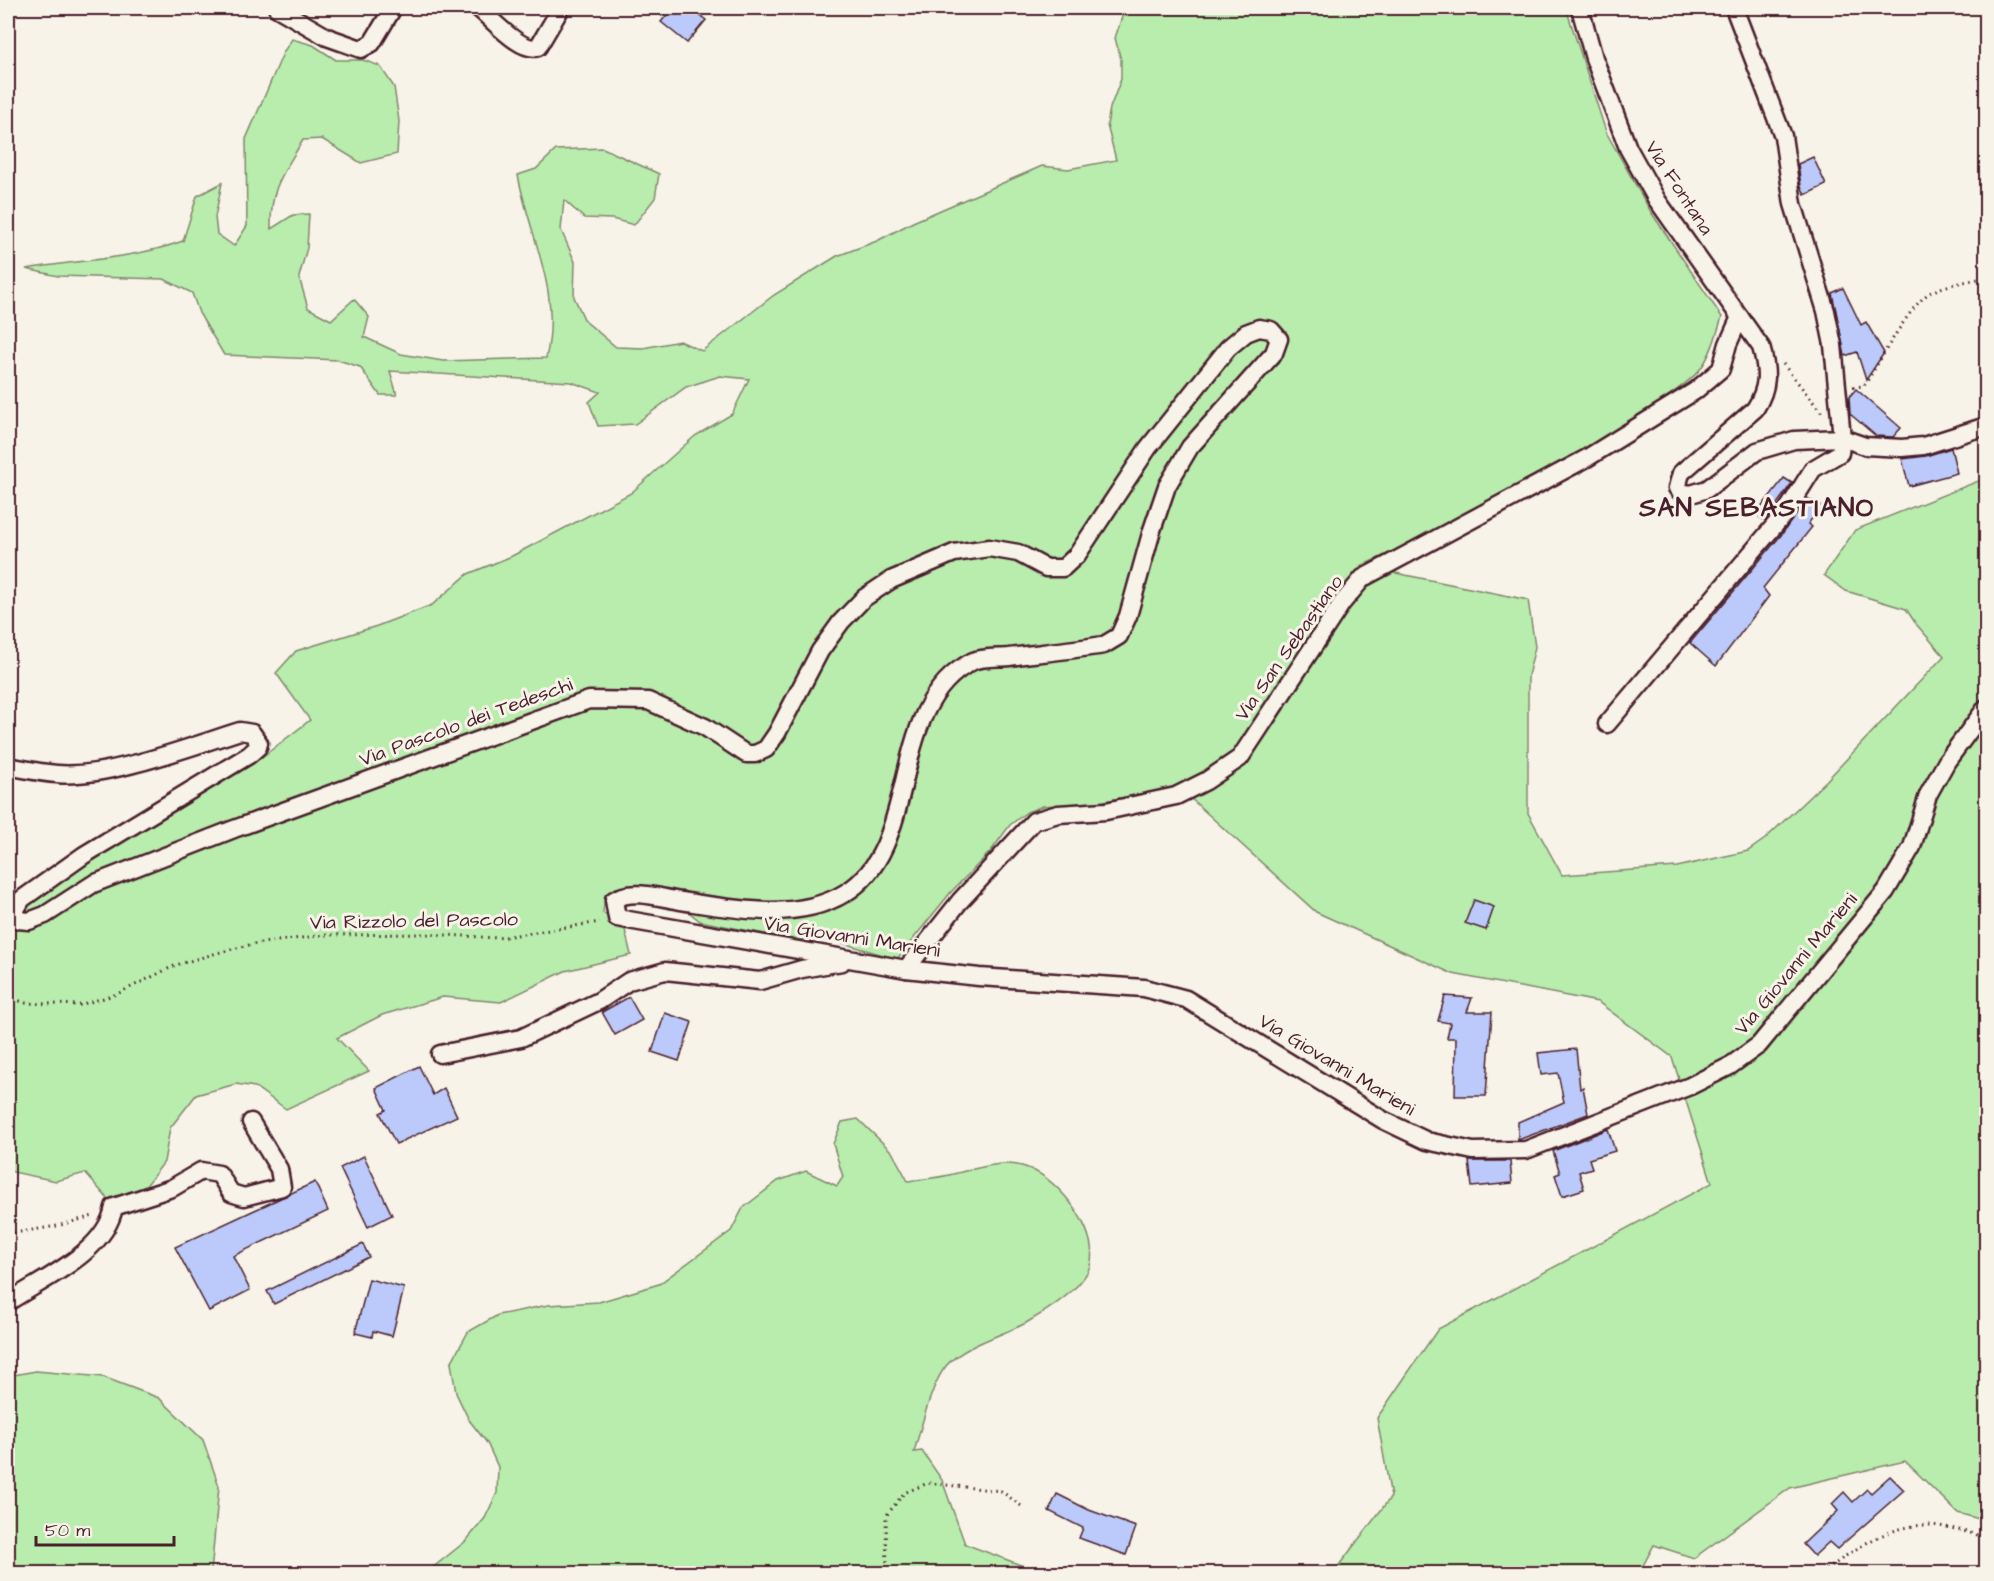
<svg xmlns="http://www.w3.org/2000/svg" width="1994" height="1581" font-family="'Architects Daughter',sans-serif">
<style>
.green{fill:#b8edae;stroke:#81866c;stroke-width:1.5}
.building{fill:#bbcafb;stroke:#4a1f2b;stroke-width:1.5}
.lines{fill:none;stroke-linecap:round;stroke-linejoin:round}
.minor-casing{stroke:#4a1f2b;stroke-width:21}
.path{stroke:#4a1f2b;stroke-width:3;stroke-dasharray:1.5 4.5;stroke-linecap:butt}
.minor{stroke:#f7f3e8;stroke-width:16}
.labels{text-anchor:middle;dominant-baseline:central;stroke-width:6;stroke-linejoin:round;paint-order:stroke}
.street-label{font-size:20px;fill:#4a1f2b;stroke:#f7f3e8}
.district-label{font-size:26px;font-weight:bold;letter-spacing:1.5px;fill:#4a1f2b;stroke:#f7f3e8}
</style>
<rect width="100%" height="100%" fill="#f7f3e8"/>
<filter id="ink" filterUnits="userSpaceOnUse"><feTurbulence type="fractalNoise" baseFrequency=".0167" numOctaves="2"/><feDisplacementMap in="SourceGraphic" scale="12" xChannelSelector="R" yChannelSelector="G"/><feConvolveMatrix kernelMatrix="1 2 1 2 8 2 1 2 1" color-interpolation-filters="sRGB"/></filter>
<g filter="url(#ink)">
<g class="green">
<path d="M1125 8H1566L1606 132 1651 212 1722 317C1717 333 1711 355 1701 368 1691 383 1652 407 1635 418 1548 474 1456 524 1361 566L1528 600 1535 647 1528 676V813L1562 875 1677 867 1748 851 1765 839 1826 781 1944 656 1916 624 1906 609 1846 591 1824 575 1855 530 1986 478V1521L1958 1513 1905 1461 1790 1488 1694 1558 1654 1545 1639 1573H1333L1391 1497 1377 1418 1438 1329 1712 1183 1672 1057 1598 1002 1453 974 1316 912 1178 787 1099 802 1043 806 1027 812 1010 825 991 851 951 892 897 959 832 940 789 939 700 921 666 894 620 888 605 895 603 913 624 926 631 955 565 971 501 1002 443 997 382 1015 337 1038 369 1071 286 1109 255 1087 236 1084 196 1095 170 1128 164 1162 146 1186 109 1200 85 1173 56 1181 8 1171V894L80 864 261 758 310 720 276 673 296 651 377 626 432 605 468 574 512 556 631 493 695 436 732 414 749 379 720 376 686 387 635 424 598 426 589 402 600 392 571 382 390 371 397 395H380L360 367 338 360 224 355 199 313 192 293 164 279 58 276 26 269C79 260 133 259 183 241L197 196 222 183 215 217 217 234 234 246 247 226 246 139 284 51 292 39 313 45 336 60H363L380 66 394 87 399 121 397 154 361 163 322 139 303 140C283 174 270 187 271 229L293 215 309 214 307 248 299 277 308 308 331 320 354 299 369 317 364 337 401 354 443 361 546 358C562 291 530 239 518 175L536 169 556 150 603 148 659 174 655 198 634 225 612 219 584 218 564 200 561 230 575 262 574 297 585 321 616 347 643 348 680 341 702 351 774 295 837 256 877 241 913 222 1042 166 1068 169 1116 160 1107 125 1110 108 1121 79V60L1115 38Z"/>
<path d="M858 1119 892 1152 908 1181C923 1179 939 1178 953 1174 1002 1162 1027 1153 1065 1196 1080 1213 1097 1242 1090 1266 1083 1288 1045 1312 1026 1323 1003 1335 964 1345 946 1366 931 1384 921 1429 914 1452L922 1451 942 1480 965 1544 1042 1573H426L466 1541 485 1518 497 1493 498 1467 487 1443 469 1420 456 1393 451 1363 468 1332 498 1315 548 1305 599 1302 659 1284 731 1231 743 1208 778 1181 806 1171 837 1186 843 1177 833 1144 842 1122Z"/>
<polygon points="36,1371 103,1377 159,1398 203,1440 219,1486 211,1573 8,1573 8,1376"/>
</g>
<g class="building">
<polygon points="673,8 691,8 706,20 687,43 661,22"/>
<polygon points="1813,157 1826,185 1805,195 1801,186 1798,164"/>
<polygon points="1843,288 1861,325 1866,322 1884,353 1866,380 1857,352 1845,356 1832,293"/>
<polygon points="1856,389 1901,428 1893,437 1876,436 1850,414 1849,397"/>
<polygon points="1951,448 1957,473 1909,486 1902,459 1926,456"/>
<polygon points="1784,478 1792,483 1765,521 1756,514"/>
<polygon points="1807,498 1821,506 1808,524 1812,527 1763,588 1769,596 1716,666 1690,643 1782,534"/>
<polygon points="1474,900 1494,907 1486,930 1465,923"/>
<polygon points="1445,996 1472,998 1467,1012 1492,1012 1486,1096 1455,1096 1456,1038 1447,1038 1450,1023 1438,1021"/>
<polygon points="629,997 642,1020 615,1035 602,1012"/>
<polygon points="665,1013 692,1022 679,1061 652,1052"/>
<polygon points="1576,1049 1580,1089 1583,1087 1588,1114 1518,1140 1518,1122 1564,1102 1558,1073 1541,1075 1538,1053"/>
<polygon points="419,1066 433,1095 444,1088 457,1116 396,1144 380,1113 386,1110 376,1088"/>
<polygon points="1608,1129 1615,1151 1589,1159 1592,1168 1579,1172 1584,1189 1562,1196 1555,1175 1560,1173 1553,1151"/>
<polygon points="364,1156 392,1215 368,1227 340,1168"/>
<polygon points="1469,1161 1510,1161 1512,1183 1472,1187"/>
<polygon points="315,1182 328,1211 233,1256 250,1290 209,1311 175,1247"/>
<polygon points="363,1244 369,1257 274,1304 267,1291"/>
<polygon points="369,1279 404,1288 392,1336 373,1331 372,1337 355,1333"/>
<polygon points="1890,1476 1904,1490 1837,1549 1829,1542 1814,1556 1803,1544 1838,1511 1832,1504 1844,1492 1853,1502 1867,1489 1871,1493"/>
<polygon points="1057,1494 1089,1510 1136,1527 1126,1555 1079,1538 1083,1528 1049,1511"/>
</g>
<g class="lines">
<defs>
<g id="minor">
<polyline points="277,8 327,37 361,49 372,43 393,8"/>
<path d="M478 8C492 19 521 53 538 47L561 8"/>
<path d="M1580 8 1594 58 1628 148 1657 200 1761 347C1768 371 1769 387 1755 409L1681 473 1677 488 1681 492 1691 494 1707 489 1757 451 1794 440 1842 438 1865 446 1902 448 1923 446 1986 426"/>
<polyline points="1607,724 1786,512 1813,469 1840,453 1842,438 1833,345 1826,311 1793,204 1783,136 1734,8"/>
<path d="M8 766C24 769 41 773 57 774 105 779 192 746 240 731L252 733 259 743 258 747 249 755 84 855 22 899 15 911 18 920 29 921 45 915 93 884 234 829 589 700 648 701 705 727 746 754H755L766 749 777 733 820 651 841 622 864 598 891 580 954 553 989 548 1018 553 1046 568H1063L1077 555 1148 448 1228 348 1246 333 1259 328 1271 330 1279 339 1274 353 1190 447 1167 486 1152 530 1128 616 1119 636 1104 645C1072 650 1041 653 1009 657 998 658 982 657 973 661 884 706 924 846 845 893 798 922 733 909 681 901 661 898 632 888 614 900L617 918 906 969 979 977 1144 988 1186 999 1383 1120 1427 1141 1473 1151 1526 1150 1690 1086 1730 1066 1759 1045 1886 891 1912 847 1928 795 1947 761 1986 708"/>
<polyline points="906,969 960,901 1034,821 1058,814 1106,811 1176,796 1206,781 1240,758 1342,603 1363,578 1587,458 1695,391 1721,369 1728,344 1740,317"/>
<polyline points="440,1054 521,1038 599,1001 629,981 665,971 760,981 802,969 842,962"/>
<path d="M8 1302C43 1279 106 1252 114 1207L172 1188 201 1171 219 1174 231 1193 244 1197 282 1187 279 1169 251 1122"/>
</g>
</defs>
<use href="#minor" class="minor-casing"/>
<g class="path">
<polyline points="1783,364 1822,413"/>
<path d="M1853 387 1864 386C1879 363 1908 308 1928 294 1944 284 1968 282 1986 277"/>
<polyline points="8,997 26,1003 80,1005 117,994 176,965 217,953 253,944 325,935 428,934 498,938 600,922"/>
<polyline points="8,1234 57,1226 93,1216"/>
<polyline points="887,1574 886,1516 904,1493 928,1483 1001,1491 1024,1508"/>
<path d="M1822 1574C1852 1550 1886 1526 1927 1525 1946 1525 1968 1533 1986 1537"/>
</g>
<use href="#minor" class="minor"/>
</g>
</g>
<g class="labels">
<g class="street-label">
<text transform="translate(1679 188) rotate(57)">Via Fontana</text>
<text transform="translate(1289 648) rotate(-55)">Via San Sebastiano</text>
<text transform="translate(466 722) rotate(-20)">Via Pascolo dei Tedeschi</text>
<text transform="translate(414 921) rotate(-1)">Via Rizzolo del Pascolo</text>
<text transform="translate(852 937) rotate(9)">Via Giovanni Marieni</text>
<text transform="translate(1796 964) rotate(-50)">Via Giovanni Marieni</text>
<text transform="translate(1337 1065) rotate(31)">Via Giovanni Marieni</text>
</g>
<g class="district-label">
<text x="1757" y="508">SAN SEBASTIANO</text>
</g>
</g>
<rect width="1994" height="1581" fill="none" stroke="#f7f3e8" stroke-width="30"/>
<rect x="15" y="15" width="1964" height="1551" fill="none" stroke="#4a1f2b" stroke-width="2" filter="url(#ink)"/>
<path d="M36 1536v9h138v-9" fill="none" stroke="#4a1f2b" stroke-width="3"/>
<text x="45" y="1536" font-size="18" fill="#4a1f2b" stroke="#f7f3e8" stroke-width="4.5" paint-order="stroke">50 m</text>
</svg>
